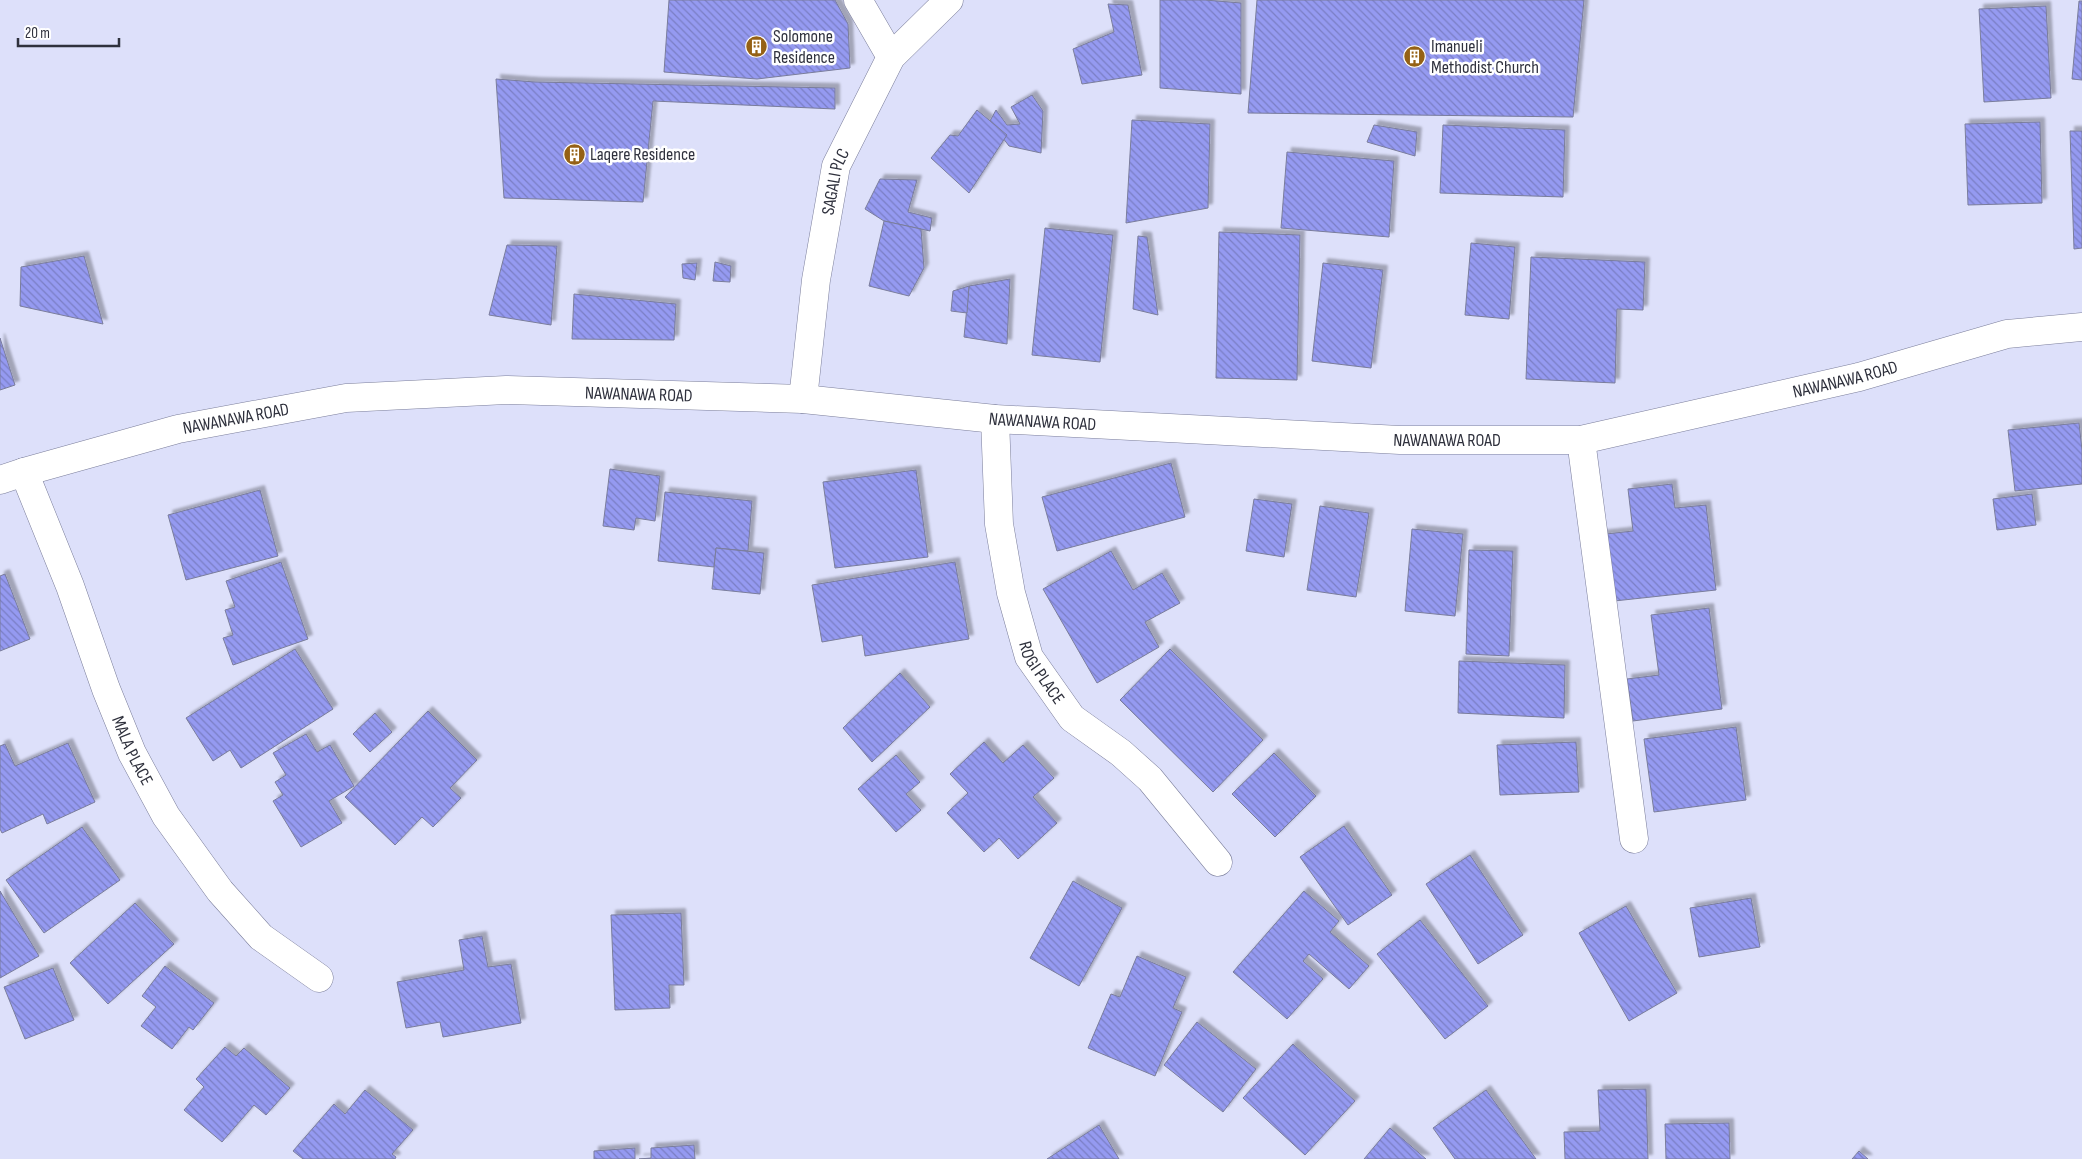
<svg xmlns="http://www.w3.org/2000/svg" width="2082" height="1159" font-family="'Sofia Sans Condensed',sans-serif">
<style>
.building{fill:url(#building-back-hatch);stroke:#7a7d9b;filter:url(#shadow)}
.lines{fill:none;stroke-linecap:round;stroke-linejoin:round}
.minor-casing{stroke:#7b7e9b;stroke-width:29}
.minor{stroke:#fff;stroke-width:28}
.labels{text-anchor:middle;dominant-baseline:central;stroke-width:5;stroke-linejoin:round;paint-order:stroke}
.poi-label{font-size:18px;fill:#2f313d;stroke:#fff;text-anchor:start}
.street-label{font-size:18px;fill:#2f313d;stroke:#fff}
</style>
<defs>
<pattern id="building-back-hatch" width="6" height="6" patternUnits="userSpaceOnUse" patternTransform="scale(1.25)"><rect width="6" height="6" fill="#959af1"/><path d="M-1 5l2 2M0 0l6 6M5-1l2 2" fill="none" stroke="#7a7ec4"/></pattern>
<filter id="shadow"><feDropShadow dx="4.5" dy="-4.5" stdDeviation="1" flood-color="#0004"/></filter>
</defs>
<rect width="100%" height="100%" fill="#dde0fa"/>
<g class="building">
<polygon points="669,0 835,0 848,24 850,68 757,79 664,72"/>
<polygon points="1160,0 1205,0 1241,3 1241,94 1160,88"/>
<polygon points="1257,0 1584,0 1573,117 1248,113"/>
<polygon points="2079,1 2082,1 2082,80 2072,79"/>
<polygon points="1108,4 1128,5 1142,75 1082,84 1073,49 1114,32"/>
<polygon points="2046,6 2051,98 1984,102 1979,9"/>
<polygon points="496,79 535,82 835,88 835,109 653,101 643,202 504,198"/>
<polygon points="1032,95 1043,111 1041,153 1009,146 990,121 996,110 1007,125 1020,124 1011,107"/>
<polygon points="977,110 1007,135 969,193 931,158 950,135 958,136"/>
<polygon points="1132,120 1210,124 1208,208 1126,223"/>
<polygon points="2040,122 2042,203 1968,205 1965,124"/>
<polygon points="1374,125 1417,132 1415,156 1367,142"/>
<polygon points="1443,125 1565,130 1563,197 1440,193"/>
<polygon points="2070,131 2082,131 2082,248 2074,249"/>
<polygon points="1287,152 1394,161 1389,237 1281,228"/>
<polygon points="880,179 917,180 908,212 932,218 930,231 884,221 865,209"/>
<polygon points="884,221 921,229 924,268 909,296 869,286"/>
<polygon points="1045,228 1113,235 1100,362 1032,355"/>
<polygon points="1219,232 1300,235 1297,380 1216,378"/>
<polygon points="1138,236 1147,237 1158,315 1133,309"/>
<polygon points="1471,243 1515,247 1509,319 1465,315"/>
<polygon points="507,245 557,246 551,325 489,315"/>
<polygon points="84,256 103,324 20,306 21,267"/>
<polygon points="1531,257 1645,262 1643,310 1617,309 1615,383 1526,379"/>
<polygon points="715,262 731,266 730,282 713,281"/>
<polygon points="697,263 695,280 683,278 682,264"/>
<polygon points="1323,263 1383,270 1371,368 1312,361"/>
<polygon points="1010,279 1007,344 964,337 969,286"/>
<polygon points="969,286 967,313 951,311 953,291"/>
<polygon points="574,294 676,304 674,340 572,339"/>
<polygon points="0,338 15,385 0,390"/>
<polygon points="2079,423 2082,450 2082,484 2015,491 2008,430"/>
<polygon points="1171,463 1185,517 1057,551 1042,497"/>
<polygon points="610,469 660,476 655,521 636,518 634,530 603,526"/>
<polygon points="916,470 928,557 835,568 823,482"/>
<polygon points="1672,484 1675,508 1706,505 1716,590 1605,602 1597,535 1633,531 1628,489"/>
<polygon points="260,490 278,556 186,580 168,515"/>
<polygon points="665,492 752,501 748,551 716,548 714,567 658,561"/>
<polygon points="2032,494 2036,525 1997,530 1993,499"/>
<polygon points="1254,499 1292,504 1284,557 1246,551"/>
<polygon points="1320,506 1369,513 1356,597 1307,590"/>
<polygon points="1412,529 1463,534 1455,616 1405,611"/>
<polygon points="716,548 764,553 760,594 712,589"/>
<polygon points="1469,550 1513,551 1509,656 1466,654"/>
<polygon points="1111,551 1133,590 1162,573 1180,603 1145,622 1159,647 1097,683 1043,589"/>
<polygon points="281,562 308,639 233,665 223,638 233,635 225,610 235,607 226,581"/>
<polygon points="955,562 969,639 865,656 862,635 822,642 812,585"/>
<polygon points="5,574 30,639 0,651 0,576"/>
<polygon points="1709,608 1722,709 1633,721 1627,679 1659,675 1651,615"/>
<polygon points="295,649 333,709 241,768 230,750 213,761 186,718"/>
<polygon points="1170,649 1263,740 1213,792 1120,700"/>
<polygon points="1459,661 1565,665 1564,718 1458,713"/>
<polygon points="900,673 930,707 872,762 843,728"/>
<polygon points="428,711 477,760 450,788 461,798 433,827 422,817 395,845 345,797"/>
<polygon points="375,713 392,732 370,752 353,734"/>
<polygon points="1736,727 1746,800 1654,812 1644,739"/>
<polygon points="306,734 317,752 330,745 354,786 329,801 342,823 301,847 273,801 283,795 275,782 286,775 273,753"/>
<polygon points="984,742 1003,763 1023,745 1054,778 1033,797 1057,823 1018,859 999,838 984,852 947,813 968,793 950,774"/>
<polygon points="1576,742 1579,792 1500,795 1497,745"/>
<polygon points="68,743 95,802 47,824 43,814 2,833 0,829 0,746 5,744 15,766"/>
<polygon points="1274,753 1316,796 1275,837 1232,794"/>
<polygon points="896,755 920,782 906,794 921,810 896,832 858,789"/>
<polygon points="1344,826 1392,895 1348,925 1300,857"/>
<polygon points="82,827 120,880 44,933 6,880"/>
<polygon points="1470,855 1523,935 1478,964 1426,884"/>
<polygon points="1073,881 1122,908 1079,986 1030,958"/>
<polygon points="0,891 39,956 0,978"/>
<polygon points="1304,891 1339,921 1330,932 1369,966 1349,989 1309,954 1303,961 1323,979 1287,1019 1233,972"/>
<polygon points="1751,898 1760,947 1699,957 1690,908"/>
<polygon points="135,903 174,944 108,1004 70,963"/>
<polygon points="1626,906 1677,993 1629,1021 1579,933"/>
<polygon points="681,913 684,985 669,985 670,1008 615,1010 611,915"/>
<polygon points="1420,920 1488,1006 1445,1039 1377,954"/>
<polygon points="482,936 488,967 511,964 521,1023 443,1037 440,1022 406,1028 397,982 464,970 459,940"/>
<polygon points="1137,956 1186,977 1173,1008 1182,1012 1155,1076 1088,1048 1111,994 1120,997"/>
<polygon points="165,966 214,1003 193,1030 189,1027 172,1049 141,1026 156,1007 142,996"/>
<polygon points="53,968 74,1020 25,1039 4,987"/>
<polygon points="1197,1022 1256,1069 1223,1112 1164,1065"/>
<polygon points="1293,1044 1355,1101 1305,1155 1243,1098"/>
<polygon points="225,1047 236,1056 244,1048 290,1088 266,1115 254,1105 222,1142 184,1110 204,1087 196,1079"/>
<polygon points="1646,1089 1648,1159 1565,1159 1564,1132 1600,1131 1598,1090"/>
<polygon points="365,1090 413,1130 392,1154 396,1157 395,1159 303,1159 293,1151 334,1104 345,1114"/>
<polygon points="1486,1090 1536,1159 1455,1159 1433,1128"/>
<polygon points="1729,1123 1730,1159 1666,1159 1665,1124"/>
<polygon points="1099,1125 1119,1159 1047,1159"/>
<polygon points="1390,1128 1426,1159 1364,1159"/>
<polygon points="694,1145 695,1159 639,1159 651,1158 651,1148"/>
<polygon points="635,1148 635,1159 594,1159 594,1151"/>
<polygon points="1859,1151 1868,1159 1852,1159"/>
</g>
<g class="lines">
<defs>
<g id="minor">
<polyline points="858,0 891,57"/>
<path id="s1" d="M803 399 816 280 836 166 891 57 949 0"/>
<path id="s2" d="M995 419 999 524 1011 593 1029 657 1072 718 1121 753 1150 779 1218 862"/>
<polyline points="1581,440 1634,839"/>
<path id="s3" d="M24 472 70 586 106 689 132 753 166 816 220 891 261 937 319 978"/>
<path id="s4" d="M0 480 24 472 178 429 346 398 506 390 803 399 995 419 1400 440H1581L1859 377 2007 334 2082 327"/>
</g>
</defs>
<use href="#minor" class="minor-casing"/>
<use href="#minor" class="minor"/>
</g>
<defs>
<symbol id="building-disc" viewBox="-11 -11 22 22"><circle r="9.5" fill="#956115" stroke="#fff"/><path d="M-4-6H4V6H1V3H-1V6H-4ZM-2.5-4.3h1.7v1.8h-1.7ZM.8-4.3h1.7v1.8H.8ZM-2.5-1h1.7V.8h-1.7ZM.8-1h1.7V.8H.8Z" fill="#fff"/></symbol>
</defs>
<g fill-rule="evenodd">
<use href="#building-disc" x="744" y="34" width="25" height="25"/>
<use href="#building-disc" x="1402" y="44" width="25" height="25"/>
<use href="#building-disc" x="562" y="142" width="25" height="25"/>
</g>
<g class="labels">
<g class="poi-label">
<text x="773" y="36">Solomone<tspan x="773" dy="21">Residence</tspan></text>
<text x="1431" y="46">Imanueli<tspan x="1431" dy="21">Methodist Church</tspan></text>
<text x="590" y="154">Laqere Residence</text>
</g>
<g class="street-label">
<text stroke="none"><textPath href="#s1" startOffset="220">SAGALI PLC</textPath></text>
<text stroke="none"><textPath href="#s4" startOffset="1864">NAWANAWA ROAD</textPath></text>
<text stroke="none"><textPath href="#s4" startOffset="649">NAWANAWA ROAD</textPath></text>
<text stroke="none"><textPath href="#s4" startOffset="244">NAWANAWA ROAD</textPath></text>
<text stroke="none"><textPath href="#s4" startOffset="1054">NAWANAWA ROAD</textPath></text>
<text stroke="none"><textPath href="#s4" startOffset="1459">NAWANAWA ROAD</textPath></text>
<text stroke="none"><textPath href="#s2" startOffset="261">ROGI PLACE</textPath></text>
<text stroke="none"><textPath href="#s3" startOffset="299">MALA PLACE</textPath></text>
</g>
</g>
<path d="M18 38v8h101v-8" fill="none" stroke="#2f313d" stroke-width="2.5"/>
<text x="25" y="38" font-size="15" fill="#2f313d" stroke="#ffffff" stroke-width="4" paint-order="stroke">20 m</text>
</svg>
